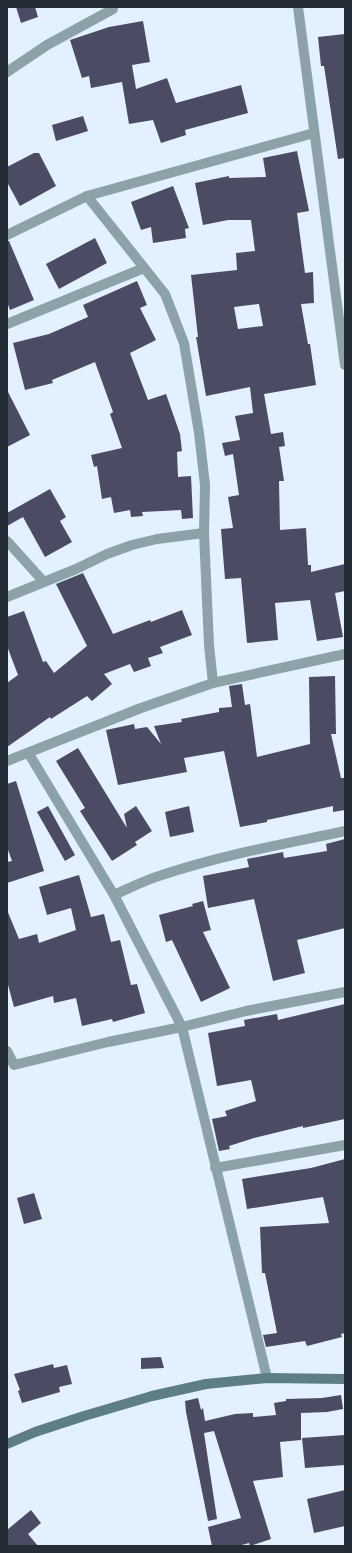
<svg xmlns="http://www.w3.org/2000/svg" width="352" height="1553" font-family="Cabin,sans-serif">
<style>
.building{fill:#4b4b63;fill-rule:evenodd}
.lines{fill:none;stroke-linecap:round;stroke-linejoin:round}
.minor{stroke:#8da2a8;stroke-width:10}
.secondary{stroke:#5e7e86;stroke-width:10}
</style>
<rect width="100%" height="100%" fill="#e3f0fe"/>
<g class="building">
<polygon points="16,7 35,7 38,17 21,23"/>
<polygon points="143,21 150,62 132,65 136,89 167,78 176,103 241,85 248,113 185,130 186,135 161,143 153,120 129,124 122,82 91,88 89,76 82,78 70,40 109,27"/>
<polygon points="345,34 345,158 338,159 324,66 321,66 318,37"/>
<polygon points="83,116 88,131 56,141 52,125"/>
<path d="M297 151 309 211 297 213 305 273 313 272 314 303 301 304 308 344H310L316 385 264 394 271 434 283 432 285 446 279 447 284 481H279L280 530 306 528 308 565H311V572L345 564V591L335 593 343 637 317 641 310 600 275 603 278 640 247 643 241 578 225 579 221 529 233 528 228 497 239 495 233 454 225 456 222 443 240 440 235 416 253 413 250 387 206 396 196 337H198L191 275 237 270 236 253 255 251 251 220H228L203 225 195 183 229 176V178L266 177 263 158ZM259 304 263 326 238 329 234 307Z"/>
<polygon points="34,153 39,153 56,186 20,206 7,182 7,167"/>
<polygon points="173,186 189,228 185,229 186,238 153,243 151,227 141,230 131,202"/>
<polygon points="95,238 107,263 59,289 46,264"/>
<polygon points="7,241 9,241 34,300 10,310 7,302"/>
<polygon points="137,281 147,305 140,308 156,340 130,353 148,400 166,394 180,434 182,451 177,452 178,477 191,476 193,518 182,519 181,510 142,512 143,516 131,517 130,510 114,513 111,497 102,499 97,466 94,467 91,455 122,448 110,414 113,412 95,362 52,380 53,383 25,390 13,343 49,334 88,317 83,305"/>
<polygon points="7,390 30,435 7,447"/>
<polygon points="50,489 66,517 60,521 72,542 45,557 23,517 7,526 7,513"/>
<polygon points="83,573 113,634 150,620 151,622 182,610 192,635 160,647 163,653 148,658 151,666 134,672 130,664 104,674 112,684 92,701 87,696 51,719 50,717 7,747 7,683 18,675 7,646 7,617 24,611 43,662 46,661 54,673 87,646 56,584"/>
<polygon points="335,676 336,734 331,734 341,778 344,778 345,810 333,812 333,806 267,820 267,822 240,827 224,751 184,758 187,772 118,785 106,730 134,724 135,729 147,727 161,744 154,726 182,722 181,719 219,712 219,708 232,707 229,686 242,684 245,705 250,704 257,757 310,744 309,677"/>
<polygon points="78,748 127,828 124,814 136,806 152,831 135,842 137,845 112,861 80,811 85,808 56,761"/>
<polygon points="16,781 44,871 7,883 7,862 12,861 7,847 7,784"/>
<polygon points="48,806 75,855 65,861 37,812"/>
<polygon points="189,806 194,832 170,837 165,812"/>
<polygon points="345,839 345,928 297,940 305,973 273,981 254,899 208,908 203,876 249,867 247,859 283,852 284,858 327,851 326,844"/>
<polygon points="79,875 91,917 104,914 111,942 120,940 131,985 137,984 145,1013 113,1022 112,1019 82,1026 76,998 54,1003 53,996 14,1007 7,981 7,910 19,939 37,934 39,943 76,930 71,908 47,915 39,887"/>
<polygon points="203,901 211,930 203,932 230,988 201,1002 172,940 166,942 159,915 193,906 192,904"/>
<polygon points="345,1004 345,1119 303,1128 303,1126 254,1138 229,1146 230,1149 219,1151 212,1119 227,1116 225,1111 256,1101 251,1080 217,1086 208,1033 245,1026 244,1020 277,1014 278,1020"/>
<polygon points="345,1159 345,1333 341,1334 342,1337 307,1346 305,1341 266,1347 263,1335 277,1333 265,1273 262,1273 260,1227 329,1223 323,1197 247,1209 242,1179 311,1168"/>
<polygon points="34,1193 42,1219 24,1224 17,1198"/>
<polygon points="161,1357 164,1368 141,1369 141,1358"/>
<polygon points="53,1364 54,1368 67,1365 72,1384 59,1387 60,1392 22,1403 18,1391 20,1390 14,1374"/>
<polygon points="341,1395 343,1409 327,1412 301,1413 301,1440 280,1442 283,1477 253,1481 271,1539 250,1546 249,1543 238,1546 212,1546 208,1527 241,1518 214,1431 204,1433 217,1519 208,1521 186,1412 185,1401 198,1398 201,1410 203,1408 205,1421 235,1414 253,1413 253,1417 276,1415 274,1403 286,1401 286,1399 322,1398"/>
<polygon points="345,1435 345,1465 305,1468 302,1438"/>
<polygon points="345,1490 345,1526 314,1533 307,1499"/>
<polygon points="31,1510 41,1523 28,1534 38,1546 7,1546 7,1530"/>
</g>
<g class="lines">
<g class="minor">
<polyline points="298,7 345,365"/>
<polyline points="7,72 47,45 113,9"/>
<polyline points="87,196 165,294 184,343 199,433 205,485 204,533 209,645 213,683"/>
<polyline points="7,235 87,196 314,133"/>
<polyline points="7,324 144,268"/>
<polyline points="7,541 43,581"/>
<polyline points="7,597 76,569 107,554 132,545 157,539 204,533"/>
<polyline points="29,754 114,895 182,1027 267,1378"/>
<polyline points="7,761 141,708 213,683 345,654"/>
<path d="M114 895C130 888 145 880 162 875 221 855 284 844 345 831"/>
<polyline points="7,1051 14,1065 108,1042 182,1027 246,1011 345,992"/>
<polyline points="215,1168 345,1145"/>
</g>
<polyline class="secondary" points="7,1444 35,1432 84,1416 152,1396 206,1384 267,1378 345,1379"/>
</g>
<rect width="352" height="1553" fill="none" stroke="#242c35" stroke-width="16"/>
</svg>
